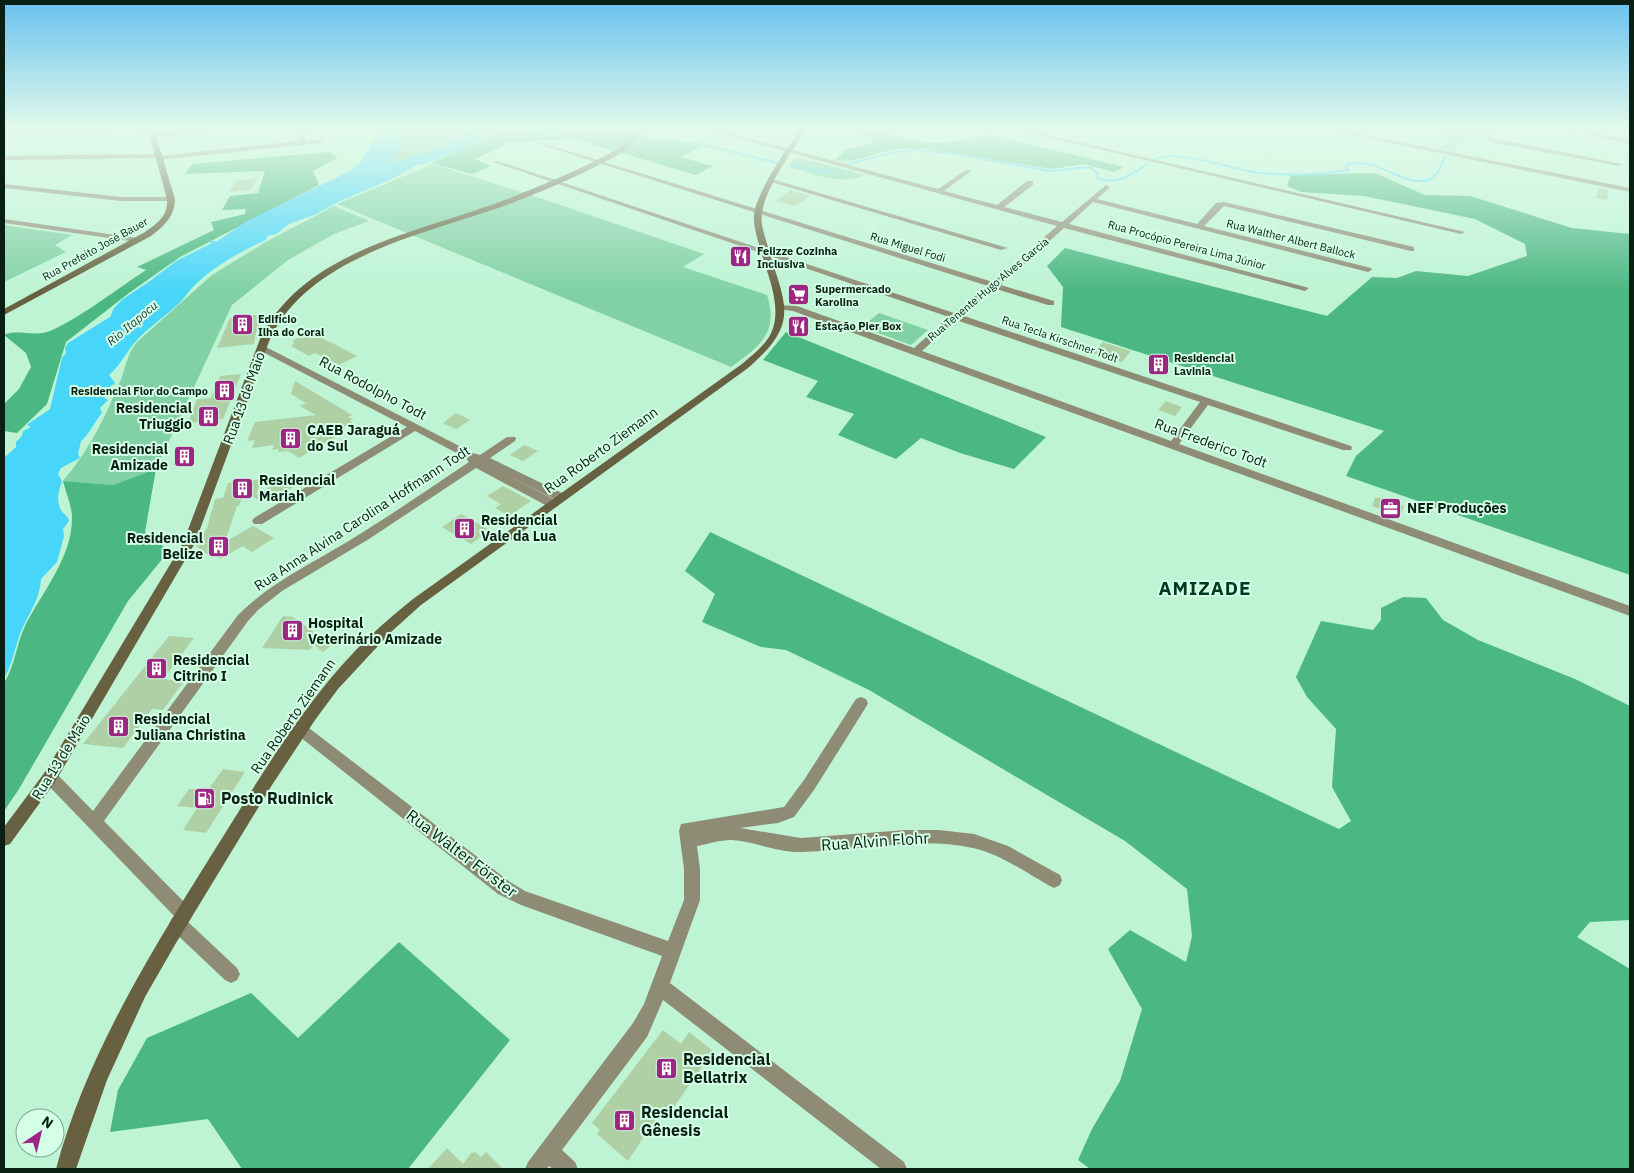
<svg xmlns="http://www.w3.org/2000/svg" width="1634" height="1173" font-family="'IBM Plex Sans',sans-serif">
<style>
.green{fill:#81d1a5}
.forest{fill:#4bb782}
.water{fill:#48d5fa}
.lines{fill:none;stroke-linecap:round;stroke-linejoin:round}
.stream{stroke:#48d5fa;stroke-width:2}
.building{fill:#aed0a4}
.street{fill:#8f8c76;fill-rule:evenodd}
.secondary{fill:#676141;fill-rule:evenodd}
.labels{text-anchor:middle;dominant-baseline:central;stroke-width:4;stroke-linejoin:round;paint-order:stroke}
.far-street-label{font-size:11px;fill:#0a1f14;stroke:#d4fee5}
.far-poi-label{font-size:11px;font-weight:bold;fill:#0a1f14;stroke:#d4fee5;text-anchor:start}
.far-water-label{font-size:12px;font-style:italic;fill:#223940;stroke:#d4fee5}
.street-label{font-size:14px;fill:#0a1f14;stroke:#d4fee5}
.poi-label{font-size:14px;font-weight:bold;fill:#0a1f14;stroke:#d4fee5;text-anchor:start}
.near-poi-label{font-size:16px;font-weight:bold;fill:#0a1f14;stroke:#d4fee5;text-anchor:start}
.near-street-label{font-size:16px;fill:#0a1f14;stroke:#d4fee5}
.district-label{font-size:19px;font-weight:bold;letter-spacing:1px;fill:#013a22;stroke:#d4fee5}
</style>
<rect width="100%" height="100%" fill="#bef4d4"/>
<g class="green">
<polygon points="399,129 471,129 469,132 445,145 387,166 395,156"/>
<polygon points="1435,129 1497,129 1480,134 1478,138 1486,141 1469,139 1458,144 1454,153 1439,151 1439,148 1446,143 1448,135 1436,132 1438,130"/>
<path d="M797 158 804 159 865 175C839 186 815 174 789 167L793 160Z"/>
<path d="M433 164 543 199 704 254 683 267 767 295C779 333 760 346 731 367L337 204Z"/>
<path d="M334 206 369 221 334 234 288 260 232 305 156 469 113 485 63 481C90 449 103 421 119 384 126 369 126 355 137 342L212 275 264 243Z"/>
<polygon points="4,225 72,235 55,245 66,252 4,282"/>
<polygon points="879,313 928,330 911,345 862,327"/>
</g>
<g class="forest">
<polygon points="508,129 629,129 624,133 654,139 703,145 681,157 713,166 696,175 574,139 511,142 475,159 491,166 472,174 432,163"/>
<path d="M867 130 928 143H944L991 135 1124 167 1114 172 1084 164 1052 169 926 149C912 149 896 148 882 152 866 157 853 163 835 160L847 149 867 145 872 142V138L860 134Z"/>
<path d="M329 152 338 158 313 171 319 185 180 257 129 293 66 342 47 404 17 433 4 431V404L19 389 31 367 26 353 4 335C16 329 34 337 50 331 80 318 117 289 146 270L137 267 214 230 211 222 245 214 246 209 222 210 230 196 258 193 265 171 185 174 192 164Z"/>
<polygon points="1375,173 1425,195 1470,196 1572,228 1630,234 1630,575 1346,476 1356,456 1384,431 1061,327 1063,287 1047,266 1065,248 1327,316 1372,277 1397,278 1416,271 1468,276 1527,256 1525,244 1475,219 1364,196 1301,192 1287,186 1291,175"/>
<polygon points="786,332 1046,437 1014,469 960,453 921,438 896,459 838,435 854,414 806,397 818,381 763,360"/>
<path d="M156 469 145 532 169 551 128 601 19 789 4 811V683C15 666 16 645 25 626 42 592 72 558 72 518 72 506 66 493 63 481L113 485Z"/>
<polygon points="710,532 1339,829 1351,821 1332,787 1336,729 1307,697 1296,677 1321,621 1373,630 1381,620 1381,608 1403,597 1426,598 1443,620 1478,640 1575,679 1630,706 1630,920 1590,922 1577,937 1630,969 1630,1169 1090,1169 1078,1160 1092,1129 1120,1081 1142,1009 1108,949 1130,930 1186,962 1192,936 1187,889 1125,841 869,690 786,650 761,647 702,622 715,594 685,571"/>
<polygon points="399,942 510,1040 408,1169 242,1169 208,1119 110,1132 118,1090 147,1038 251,993 298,1038"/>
</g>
<path class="water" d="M377 129H399L396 139 400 148 389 165 445 145 469 132 471 129H505L481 139 462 150 428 163 417 165 392 179 342 200 314 215 289 224 276 234 267 236 266 240C241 251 211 268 192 288 186 295 182 301 175 307 163 318 148 328 137 340 127 351 120 366 109 375L115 383 102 393 103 397 108 400 100 408 102 413C95 421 89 435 81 441L78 454 80 458 61 468 58 474 62 481C59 491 56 497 60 508 62 514 68 515 69 521L63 529 64 536 57 562 41 579C40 601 26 617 19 637 14 651 12 666 4 678V458L16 447V442L22 436 23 431 31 427 27 425 28 424 50 409 62 358 66 353 65 348 68 343 110 317 114 308 123 299 150 281 176 261 212 243 210 242 211 240 216 242C226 235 237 228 247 221L350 171 361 162 365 153 371 149V145L380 133Z"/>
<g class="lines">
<g class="stream">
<polyline points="487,137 562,135 576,131 599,141 619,141"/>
<polyline points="636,140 666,140 695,143 778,163"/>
<polyline points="1447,151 1457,135 1452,130 1455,129"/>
<path d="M1156 159C1178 149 1234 170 1260 173 1290 176 1319 175 1348 170L1346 167 1349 164C1357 163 1365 163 1373 165 1389 170 1417 190 1434 177 1440 172 1442 163 1445 156"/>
<path d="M848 164 890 153 916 150 954 154 1051 171 1089 167 1098 173V178C1118 186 1131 174 1148 164"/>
<polyline points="791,165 818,171 836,170"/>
</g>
</g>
<g class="building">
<polygon points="258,178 250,190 229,192 237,180"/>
<polygon points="1598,188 1608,190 1607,200 1596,198"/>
<polygon points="791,190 810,196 795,206 775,201"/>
<polygon points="265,314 256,332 254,344 217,348 230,318"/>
<polygon points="309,332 338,346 357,356 339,365 315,353 309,356 291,346 295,342 292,341"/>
<polygon points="1103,342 1115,346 1131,351 1122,362 1093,353"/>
<polygon points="241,374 223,419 188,423 197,399 211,398 220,376"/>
<polygon points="295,381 352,415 348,417 352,419 350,421 352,422 333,433 338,435 334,438 299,458 288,451 278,452 279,449 272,450 274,445 252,448 255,440 247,441 255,422 316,415 300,406 306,403 291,394"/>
<polygon points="1166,401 1182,407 1175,416 1158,410"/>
<polygon points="456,413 470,420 456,429 443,423"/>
<polygon points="524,445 538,451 523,461 510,455"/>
<polygon points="195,449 189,463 173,465 180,451"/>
<polygon points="287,477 299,484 270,500 268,499 263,502 244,492 239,506 237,506 225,542 253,526 274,538 252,552 243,546 220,559 210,552 207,554 196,546 207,528 215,499 223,498 228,483 262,479 256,495"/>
<polygon points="503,486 531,501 509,516 495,508 501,504 487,496"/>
<polygon points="1375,497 1404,506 1400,516 1372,506"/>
<polygon points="461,514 490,530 471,544 442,527"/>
<polygon points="283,616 293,617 332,645 323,652 314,645 310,650 262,648"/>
<polygon points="169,636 194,638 163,679 184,681 163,710 152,709 123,748 83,744"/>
<polygon points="223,769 245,772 206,833 183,830 197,808 177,806 189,789 208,790"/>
<polygon points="663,1030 681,1044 689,1032 713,1051 669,1114 664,1111 649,1129 628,1161 597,1134 600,1130 592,1123"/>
<polygon points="447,1148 463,1164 471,1153 475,1152 481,1157 486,1152 503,1169 428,1169"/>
</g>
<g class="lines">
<g class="street">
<polygon points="210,129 232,129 152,139 149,137 152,135"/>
<polygon points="301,129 307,129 305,141 321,139 324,141 321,143 158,160 155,158 4,160 4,156 157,154 160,156 298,141"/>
<path d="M705 129H715L938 189 966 170H970V172L944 191 997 205 1027 181H1033V185L1004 207 1062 222 1106 185 1110 187 1097 199 1197 224 1216 203 1224 202 1414 247V251H1411L1224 206 1204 226 1371 268 1372 270 1368 272 1093 202 1069 224 1309 288 1305 291 1064 228 1001 285 1054 301V305H1048L996 289 961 315 1351 446 1352 448 1351 450H1343L1208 405 1179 444 1630 606V616L793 311 778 309V305L797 306 914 348 949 317 493 162 498 161 954 313 988 286 538 144 543 143 993 282 1057 226ZM956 320 1200 402 1171 441 922 351Z"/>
<polygon points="1012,129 1023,129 1465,232 1461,234"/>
<polygon points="1322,129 1335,129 1630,188 1630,192"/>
<polygon points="1496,129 1507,129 1489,136 1493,138 1622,164 1619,166 1491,142 1482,136 1486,132"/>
<polygon points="1559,129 1572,129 1630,140 1630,144"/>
<polygon points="153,130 153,132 151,133 4,135 4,131"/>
<polygon points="771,180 775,180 1008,248 1001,250 771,182"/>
<polygon points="4,184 121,197 171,197 175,199 171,201 121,201 4,188"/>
<polygon points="4,219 137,238 141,240 137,242 4,223"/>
<path d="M262 345 473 453 480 455 507 437H515L516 439 515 441 490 458 566 495 568 498 562 502 558 501 483 463 557 501 559 504 557 507H549L476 468 369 539 282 591 258 610 248 621 104 821 190 908 192 914 190 920 187 921 237 968 240 974 237 980 231 983 225 980 172 930 169 924 172 918 175 917 45 782 42 777 45 772 50 770 55 772 93 811 238 615C270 583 309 565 347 542 388 517 429 489 469 462L466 458 415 431 262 524H254L252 521 254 518 407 427 259 350V346Z"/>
<path d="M861 697 866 699 868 703 866 707 814 790 794 817 778 823 740 828 801 838 906 830H939L974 834 1008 846 1060 875 1062 880 1060 885 1054 888 1048 885C1025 872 1000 854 973 848 917 836 859 851 802 852 778 853 754 841 731 840 720 840 708 844 697 846L700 869V900L670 983 904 1162 907 1169H881L663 1000 647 1037 562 1150 575 1162 578 1169H553L549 1166 547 1169H525L528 1162 633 1023 644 1004 662 956 521 905 498 894 295 733 293 729 295 725 300 723 305 725 510 882 525 891 668 941 684 900V869L679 831 681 824 784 807 804 780 856 699Z"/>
</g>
<g class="secondary">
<path d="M148 129H154L175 199C175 216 164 226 151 236L4 315V309L145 232C158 223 168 216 167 199Z"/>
<path d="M637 129H645C637 136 629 147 621 153 587 173 541 192 504 206 425 234 309 256 270 339L195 543 55 782 10 844 4 846V827L45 772 183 543 260 339C306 246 429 231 515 196 549 182 584 168 616 150 625 145 629 135 637 129Z"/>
<path d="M800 129H806C792 152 766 186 762 213 760 224 765 236 768 247 785 306 801 322 748 368L421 605 391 632 338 689 315 720 272 785 176 943 145 997 107 1080 76 1169H56C86 1057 148 957 209 859 254 788 296 713 354 652 372 633 392 616 413 599L742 364C751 356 762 348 769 337 785 310 767 275 760 248 757 237 753 225 754 214 758 189 786 151 800 129Z"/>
</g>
</g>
<linearGradient id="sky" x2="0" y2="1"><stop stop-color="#68c1ef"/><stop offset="0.44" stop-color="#e2faec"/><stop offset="1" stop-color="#e2faec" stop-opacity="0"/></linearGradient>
<rect width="1634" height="293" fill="url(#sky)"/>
<defs>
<symbol id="restaurant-square" viewBox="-11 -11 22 22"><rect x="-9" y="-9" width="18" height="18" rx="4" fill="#9c2681" stroke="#d4fee5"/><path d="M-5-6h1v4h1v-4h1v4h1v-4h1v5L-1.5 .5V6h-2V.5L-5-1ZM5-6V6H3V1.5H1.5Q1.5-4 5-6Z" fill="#fff"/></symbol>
<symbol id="supermarket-square" viewBox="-11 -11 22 22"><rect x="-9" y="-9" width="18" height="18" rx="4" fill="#9c2681" stroke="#d4fee5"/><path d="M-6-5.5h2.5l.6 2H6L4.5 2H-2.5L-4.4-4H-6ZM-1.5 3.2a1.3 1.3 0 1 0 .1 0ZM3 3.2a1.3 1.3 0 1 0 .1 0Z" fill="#fff"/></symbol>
<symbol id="building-square" viewBox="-11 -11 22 22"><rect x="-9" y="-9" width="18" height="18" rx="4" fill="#9c2681" stroke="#d4fee5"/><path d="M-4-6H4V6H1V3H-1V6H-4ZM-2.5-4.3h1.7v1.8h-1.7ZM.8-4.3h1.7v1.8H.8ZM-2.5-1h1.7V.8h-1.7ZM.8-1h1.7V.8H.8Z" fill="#fff"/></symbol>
<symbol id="office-square" viewBox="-11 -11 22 22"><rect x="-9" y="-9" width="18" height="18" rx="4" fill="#9c2681" stroke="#d4fee5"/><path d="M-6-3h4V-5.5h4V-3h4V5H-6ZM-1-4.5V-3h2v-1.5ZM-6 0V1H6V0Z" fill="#fff"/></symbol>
<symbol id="fuel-square" viewBox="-11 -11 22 22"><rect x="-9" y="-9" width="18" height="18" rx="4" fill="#9c2681" stroke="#d4fee5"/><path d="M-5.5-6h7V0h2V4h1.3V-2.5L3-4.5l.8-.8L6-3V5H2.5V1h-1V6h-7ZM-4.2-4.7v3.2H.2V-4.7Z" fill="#fff"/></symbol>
</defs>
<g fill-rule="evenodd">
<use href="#restaurant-square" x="728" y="244" width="25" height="25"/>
<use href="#supermarket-square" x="786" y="282" width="25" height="25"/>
<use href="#building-square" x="230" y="312" width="25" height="25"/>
<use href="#restaurant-square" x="786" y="314" width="25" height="25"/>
<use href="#building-square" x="1146" y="352" width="25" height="25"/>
<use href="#building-square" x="212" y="378" width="25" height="25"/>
<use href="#building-square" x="196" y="404" width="25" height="25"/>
<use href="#building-square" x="278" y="426" width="25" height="25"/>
<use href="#building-square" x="172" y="444" width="25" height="25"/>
<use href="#building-square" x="230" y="476" width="25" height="25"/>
<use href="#office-square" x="1378" y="496" width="25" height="25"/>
<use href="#building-square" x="452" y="516" width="25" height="25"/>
<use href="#building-square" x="206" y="534" width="25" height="25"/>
<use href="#building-square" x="280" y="618" width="25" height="25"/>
<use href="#building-square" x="144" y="656" width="25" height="25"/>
<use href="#building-square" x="106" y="714" width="25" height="25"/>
<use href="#fuel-square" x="192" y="786" width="25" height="25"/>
<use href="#building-square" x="654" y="1056" width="25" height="25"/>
<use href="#building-square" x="612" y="1108" width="25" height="25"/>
</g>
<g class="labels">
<g class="far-street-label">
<text transform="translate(1291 239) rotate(14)">Rua Walther Albert Ballock</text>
<text transform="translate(1187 245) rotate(15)">Rua Procópio Pereira Lima Júnior</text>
<text transform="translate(908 247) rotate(17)">Rua Miguel Fodi</text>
<text transform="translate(95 249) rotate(-29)">Rua Prefeito José Bauer</text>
<text transform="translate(988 289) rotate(-40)">Rua Tenente Hugo Alves Garcia</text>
<text transform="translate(1060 339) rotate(19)">Rua Tecla Kirschner Todt</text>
</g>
<g class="far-poi-label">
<text x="757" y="251">Felizze Cozinha<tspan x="757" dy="13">Inclusiva</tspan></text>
<text x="815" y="289">Supermercado<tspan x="815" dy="13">Karolina</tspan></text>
<text x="258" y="319">Edifício<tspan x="258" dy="13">Ilha do Coral</tspan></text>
<text x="815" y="326">Estação Pier Box</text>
<text x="1174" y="358">Residencial<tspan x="1174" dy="13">Lavinia</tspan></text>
<text x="208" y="391" text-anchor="end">Residencial Flor do Campo</text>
</g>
<g class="far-water-label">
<text transform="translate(132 323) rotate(-40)">Rio Itapocu</text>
</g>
<g class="street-label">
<text transform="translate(373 388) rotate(28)">Rua Rodolpho Todt</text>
<text transform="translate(244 398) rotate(-70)">Rua 13 de Maio</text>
<text transform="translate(1211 443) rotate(20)">Rua Frederico Todt</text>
<text transform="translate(601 450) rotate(-36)">Rua Roberto Ziemann</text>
<text transform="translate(362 518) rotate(-33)">Rua Anna Alvina Carolina Hoffmann Todt</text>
<text transform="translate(293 716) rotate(-55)">Rua Roberto Ziemann</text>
<text transform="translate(61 757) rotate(-58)">Rua 13 de Maio</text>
</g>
<g class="poi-label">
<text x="192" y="408" text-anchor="end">Residencial<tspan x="192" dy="16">Triuggio</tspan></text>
<text x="307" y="430">CAEB Jaraguá<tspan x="307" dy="16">do Sul</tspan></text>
<text x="168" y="449" text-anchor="end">Residencial<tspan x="168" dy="16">Amizade</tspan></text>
<text x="259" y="480">Residencial<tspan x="259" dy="16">Mariah</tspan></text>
<text x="1407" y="508">NEF Produções</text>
<text x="481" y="520">Residencial<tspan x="481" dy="16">Vale da Lua</tspan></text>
<text x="203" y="538" text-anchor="end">Residencial<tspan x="203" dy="16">Belize</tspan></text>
<text x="308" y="623">Hospital<tspan x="308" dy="16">Veterinário Amizade</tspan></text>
<text x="173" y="660">Residencial<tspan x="173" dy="16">Citrino I</tspan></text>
<text x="134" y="719">Residencial<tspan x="134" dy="16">Juliana Christina</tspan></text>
</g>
<g class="near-poi-label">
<text x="221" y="798">Posto Rudinick</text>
<text x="683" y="1059">Residencial<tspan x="683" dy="18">Bellatrix</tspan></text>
<text x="641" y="1112">Residencial<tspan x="641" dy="18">Gênesis</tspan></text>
</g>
<g class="near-street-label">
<text transform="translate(875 841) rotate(-4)">Rua Alvin Flohr</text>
<text transform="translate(462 853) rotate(37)">Rua Walter Förster</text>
</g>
<g class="district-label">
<text x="1205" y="588">AMIZADE</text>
</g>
</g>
<rect width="1634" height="1173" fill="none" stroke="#0a1f14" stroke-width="10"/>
<g transform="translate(40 1133) rotate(35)"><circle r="24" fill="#d4fee5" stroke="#83a591"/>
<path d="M0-4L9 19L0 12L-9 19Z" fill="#9c2681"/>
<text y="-8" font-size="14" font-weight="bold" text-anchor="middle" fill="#0a1f14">N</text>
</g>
</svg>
